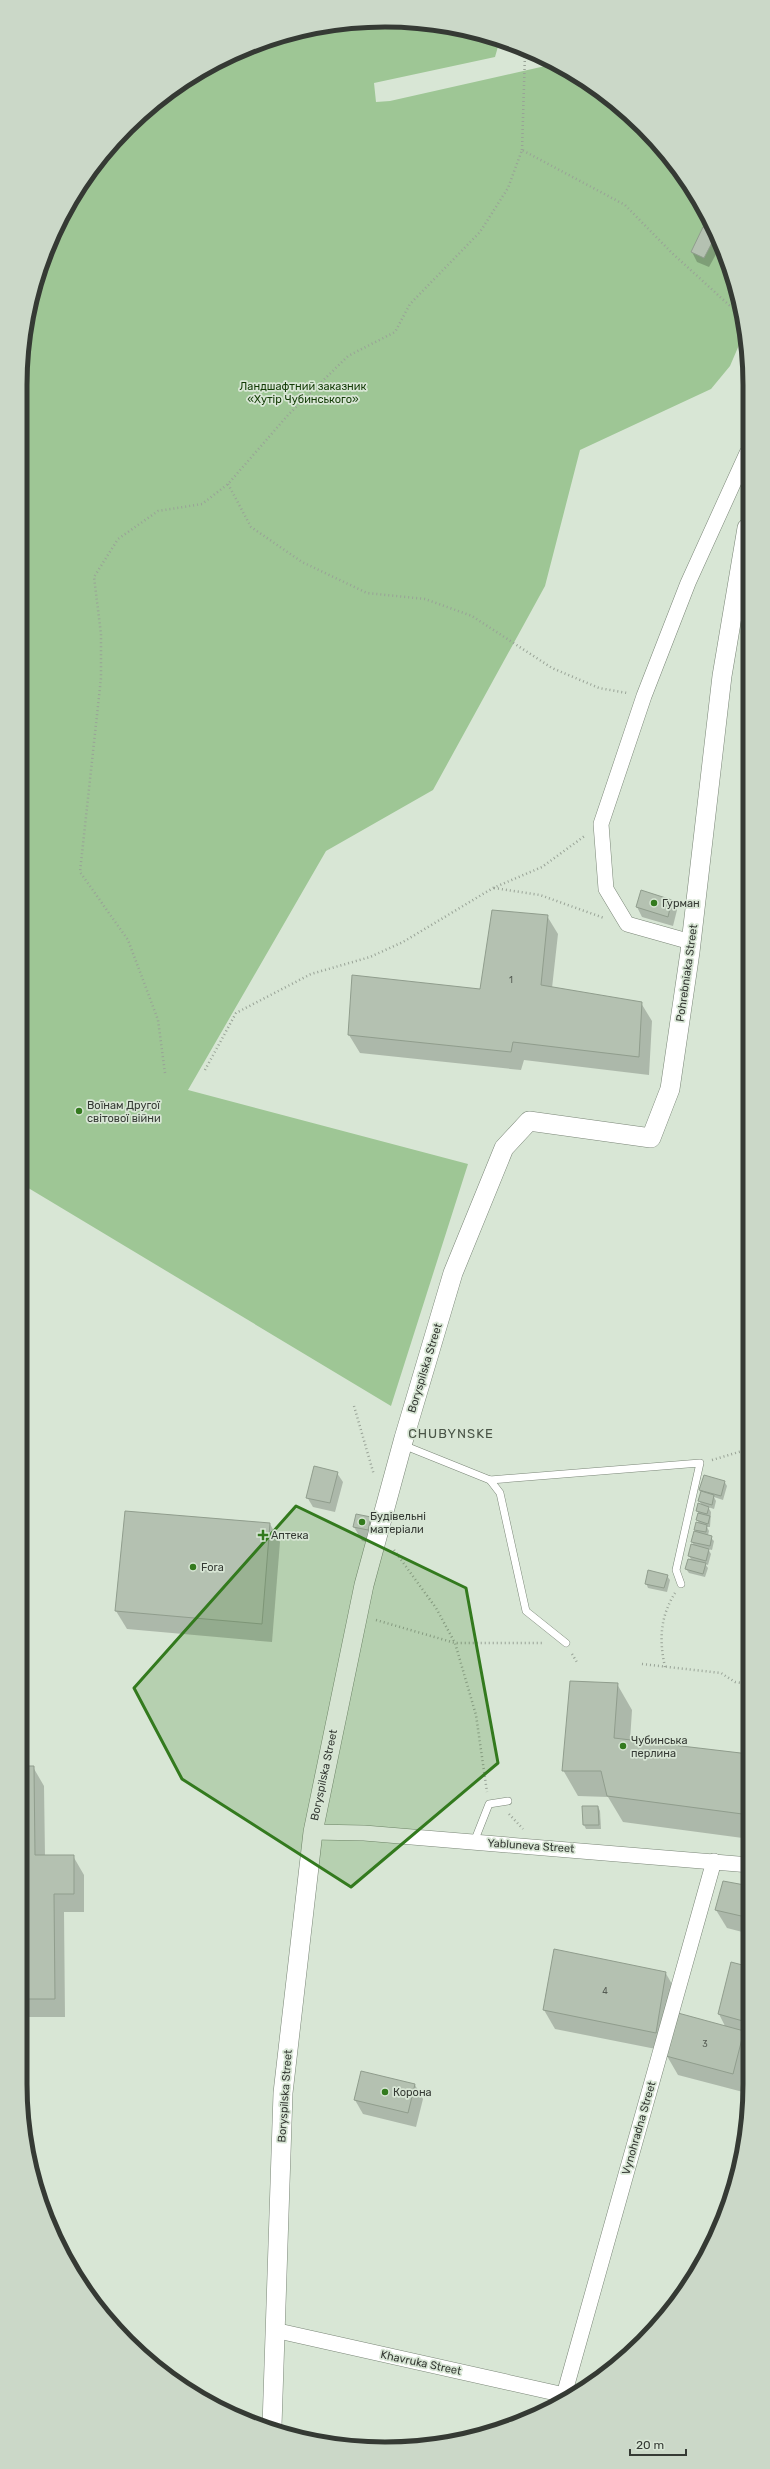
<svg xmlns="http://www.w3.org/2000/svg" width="770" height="2469" font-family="Rubik,sans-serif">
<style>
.green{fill:#9ec695}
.shadow{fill:#0003}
.building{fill:#b4c1b1;stroke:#909d8d}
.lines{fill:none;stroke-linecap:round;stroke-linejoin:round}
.service-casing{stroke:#7a8677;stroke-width:8}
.minor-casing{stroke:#7a8677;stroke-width:16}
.tertiary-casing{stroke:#7a8677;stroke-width:20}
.path{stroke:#99a397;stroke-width:2.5;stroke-dasharray:1 3;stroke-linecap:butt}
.service{stroke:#fff;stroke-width:7}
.minor{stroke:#fff;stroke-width:15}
.tertiary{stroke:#fff;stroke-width:19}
.marked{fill:#337a1e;fill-opacity:0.2;stroke:#337a1e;stroke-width:3;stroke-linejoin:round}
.poi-dot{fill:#337a1e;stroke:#d8e6d5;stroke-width:1.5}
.labels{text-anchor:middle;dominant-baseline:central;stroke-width:3.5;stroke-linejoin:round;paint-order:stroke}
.number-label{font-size:9px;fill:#555c53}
.park-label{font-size:11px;fill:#113a04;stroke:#d8e6d5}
.poi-label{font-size:11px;fill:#353a34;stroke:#d8e6d5;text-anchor:start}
.street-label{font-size:11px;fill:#353a34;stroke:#d8e6d5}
.quarter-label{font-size:13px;letter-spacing:1px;fill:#4a5547;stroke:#d8e6d5}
.rim{fill:none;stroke:#353a34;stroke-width:5}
</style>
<rect width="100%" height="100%" fill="#d8e6d5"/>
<path class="green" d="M385 20 456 27 499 43 495 57 374 83 376 102 390 101 554 64 568 69 659 144 712 224 745 331 730 366 711 389 580 450 545 586 433 790 326 851 188 1090 468 1164 391 1406 20 1183V385C22 361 22 336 27 313 61 165 166 62 313 27 336 22 362 22 385 20Z"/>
<g class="shadow">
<polygon points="715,233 720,247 709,267 697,262 692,252"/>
<polygon points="671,900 677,910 673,926 642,917 637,907"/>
<polygon points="547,916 558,934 552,988 641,1003 652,1021 649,1075 524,1060 521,1070 360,1053 349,1035 481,990"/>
<polygon points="337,1473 343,1482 335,1512 313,1507 307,1497"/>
<polygon points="724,1481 727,1486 723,1500 714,1497 716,1501 714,1509 708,1507 711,1512 710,1527 707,1527 709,1531 708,1535 714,1541 712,1550 708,1549 711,1554 708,1565 705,1564 708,1568 705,1577 689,1573 686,1569 692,1561 689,1556 695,1547 692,1542 697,1533 695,1529 700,1524 697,1520 699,1504 702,1505 699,1501 702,1492 700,1490"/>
<polygon points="357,1515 370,1518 378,1533 376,1544 362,1541 354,1527"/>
<polygon points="270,1524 280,1542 272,1642 127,1629 116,1611"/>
<polygon points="667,1576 670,1580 667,1592 648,1588 646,1583"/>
<polygon points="617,1684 632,1710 630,1741 749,1754 750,1839 623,1822 608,1797 578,1796 563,1770"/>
<polygon points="20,1767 33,1767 44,1786 45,1856 73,1856 84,1875 84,1912 64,1912 65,2017 20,2017"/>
<polygon points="598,1807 600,1811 601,1829 586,1829 584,1825"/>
<polygon points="750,1887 750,1934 727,1928 716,1910"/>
<polygon points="732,1964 750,1968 750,2065 743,2092 678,2075 667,2056 726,2028 719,2014"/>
<polygon points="665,1972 676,1991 666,2051 555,2029 544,2010"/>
<polygon points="415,2085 423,2099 416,2127 363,2114 355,2100"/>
</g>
<g class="building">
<polygon points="703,227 715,232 716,235 704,258 691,252"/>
<polygon points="641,890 672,900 668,917 636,907"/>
<polygon points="492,910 548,915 541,985 642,1002 639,1057 513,1042 511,1052 348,1035 352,975 480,989"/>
<polygon points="314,1466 338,1472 330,1503 306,1498"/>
<polygon points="704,1475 725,1481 721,1496 699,1490"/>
<polygon points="701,1491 714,1495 712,1505 698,1501"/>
<polygon points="698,1503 709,1507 707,1514 696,1511"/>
<polygon points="125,1511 270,1523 262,1624 115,1611"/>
<polygon points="698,1513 710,1516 708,1524 696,1520"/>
<polygon points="356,1514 371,1517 368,1530 353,1527"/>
<polygon points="696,1522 707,1525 706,1532 694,1530"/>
<polygon points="694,1531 712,1536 710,1546 691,1542"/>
<polygon points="691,1544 709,1549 706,1561 688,1556"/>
<polygon points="688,1559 706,1563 703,1574 685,1569"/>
<polygon points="648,1570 668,1575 664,1588 645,1584"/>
<polygon points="570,1681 618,1683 614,1738 749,1754 750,1815 607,1796 601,1771 562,1771"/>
<polygon points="20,1766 34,1766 35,1855 74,1855 74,1894 54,1894 55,1999 20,1999"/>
<polygon points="582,1806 598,1806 599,1825 583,1825"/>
<polygon points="723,1881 750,1886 750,1918 715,1910"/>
<polygon points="554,1949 666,1972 656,2033 543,2010"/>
<polygon points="731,1962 750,1967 750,2023 718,2014"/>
<polygon points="678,2013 744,2031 733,2074 666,2056"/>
<polygon points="361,2071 415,2084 408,2113 354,2100"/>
</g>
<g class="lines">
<defs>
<g id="service">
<polyline points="403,1445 490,1480 700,1463 676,1570 681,1584"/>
<polyline points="490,1480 500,1493 526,1611 566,1643"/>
<polyline points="474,1842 489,1804 508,1801"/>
</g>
<g id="minor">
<polyline points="691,942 627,924 606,889 601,824 644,696 688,583 747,453"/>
<polyline points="313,1832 364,1833 750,1865"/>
<polyline points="274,2330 569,2396"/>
<polyline points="564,2395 714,1861"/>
</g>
<polyline id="tertiary" points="272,2426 283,2093 313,1832 364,1585 404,1438 453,1273 504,1148 529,1121 651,1138 670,1089 690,952 722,676 747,528"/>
</defs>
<use href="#service" class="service-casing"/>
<use href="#minor" class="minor-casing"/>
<use href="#tertiary" class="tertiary-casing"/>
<g class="path">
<polyline points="522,150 525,53"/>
<polyline points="228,484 251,527 302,562 367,593 425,599 472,616 552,668 599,688 627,693"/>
<polyline points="494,888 540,895 604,918"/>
<polyline points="205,1070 236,1013 311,974 370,957 403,942 493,888 542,867 586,835"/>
<polyline points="165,1073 158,1020 128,940 80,872 101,678 101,634 94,577 118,539 158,511 202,504 228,484 288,415 348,356 395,332 410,304 480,232 508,188 522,150 625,205 672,253 729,305 739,311"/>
<polyline points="354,1406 374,1475"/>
<polyline points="712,1460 749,1449"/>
<polyline points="394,1550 436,1608 455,1643 476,1715 487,1792"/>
<polyline points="376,1620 455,1643 544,1643"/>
<polyline points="572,1654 578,1664"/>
<polyline points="642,1664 721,1673 735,1682 748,1684"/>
<path d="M665 1667C659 1640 660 1617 675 1593"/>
<polyline points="509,1814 523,1829"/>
</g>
<use href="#service" class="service"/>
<use href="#minor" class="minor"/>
<use href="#tertiary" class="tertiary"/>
</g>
<path class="marked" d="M296 1506 466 1588 498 1763 351 1887 182 1779 134 1688Z"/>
<g class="poi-dot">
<circle cx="654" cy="903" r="4"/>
<circle cx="79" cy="1111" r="4"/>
<circle cx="362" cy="1522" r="4"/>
<path d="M261 1529h4v4h4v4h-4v4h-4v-4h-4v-4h4z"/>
<circle cx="193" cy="1567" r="4"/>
<circle cx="623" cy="1746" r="4"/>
<circle cx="385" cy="2092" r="4"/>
</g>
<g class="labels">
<g class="number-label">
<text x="511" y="980">1</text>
<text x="605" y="1991">4</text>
<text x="705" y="2044">3</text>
</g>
<g class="park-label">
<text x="303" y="386">Ландшафтний заказник<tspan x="303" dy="13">«Хутір Чубинського»</tspan></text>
</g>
<g class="poi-label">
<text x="662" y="903">Гурман</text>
<text x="87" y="1105">Воїнам Другої<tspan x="87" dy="13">світової війни</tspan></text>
<text x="370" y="1516">Будівельні<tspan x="370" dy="13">матеріали</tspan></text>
<text x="271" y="1535">Аптека</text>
<text x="201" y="1567">Fora</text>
<text x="631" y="1740">Чубинська<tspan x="631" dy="13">перлина</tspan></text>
<text x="393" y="2092">Корона</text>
</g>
<g class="street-label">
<text transform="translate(687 973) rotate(-82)">Pohrebniaka Street</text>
<text transform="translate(425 1368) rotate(-73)">Boryspilska Street</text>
<text transform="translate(324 1775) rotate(-78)">Boryspilska Street</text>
<text transform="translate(531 1846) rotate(4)">Yabluneva Street</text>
<text transform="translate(285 2096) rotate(-86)">Boryspilska Street</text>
<text transform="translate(639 2128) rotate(-74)">Vynohradna Street</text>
<text transform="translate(421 2363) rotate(12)">Khavruka Street</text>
</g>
<g class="quarter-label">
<text x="451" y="1433">CHUBYNSKE</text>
</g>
</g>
<path d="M0 0H770V2469H0ZM385 27H385A358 358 0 0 1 743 385V2084A358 358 0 0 1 385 2442H385A358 358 0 0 1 27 2084V385A358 358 0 0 1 385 27Z" fill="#cbd8c8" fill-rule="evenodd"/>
<path class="rim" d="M385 27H385A358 358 0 0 1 743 385V2084A358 358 0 0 1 385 2442H385A358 358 0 0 1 27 2084V385A358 358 0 0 1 385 27Z"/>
<path d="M630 2449v6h56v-6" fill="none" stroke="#353a34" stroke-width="2"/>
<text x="636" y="2449" font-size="12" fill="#353a34" stroke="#d8e6d5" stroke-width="3" paint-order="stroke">20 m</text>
</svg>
